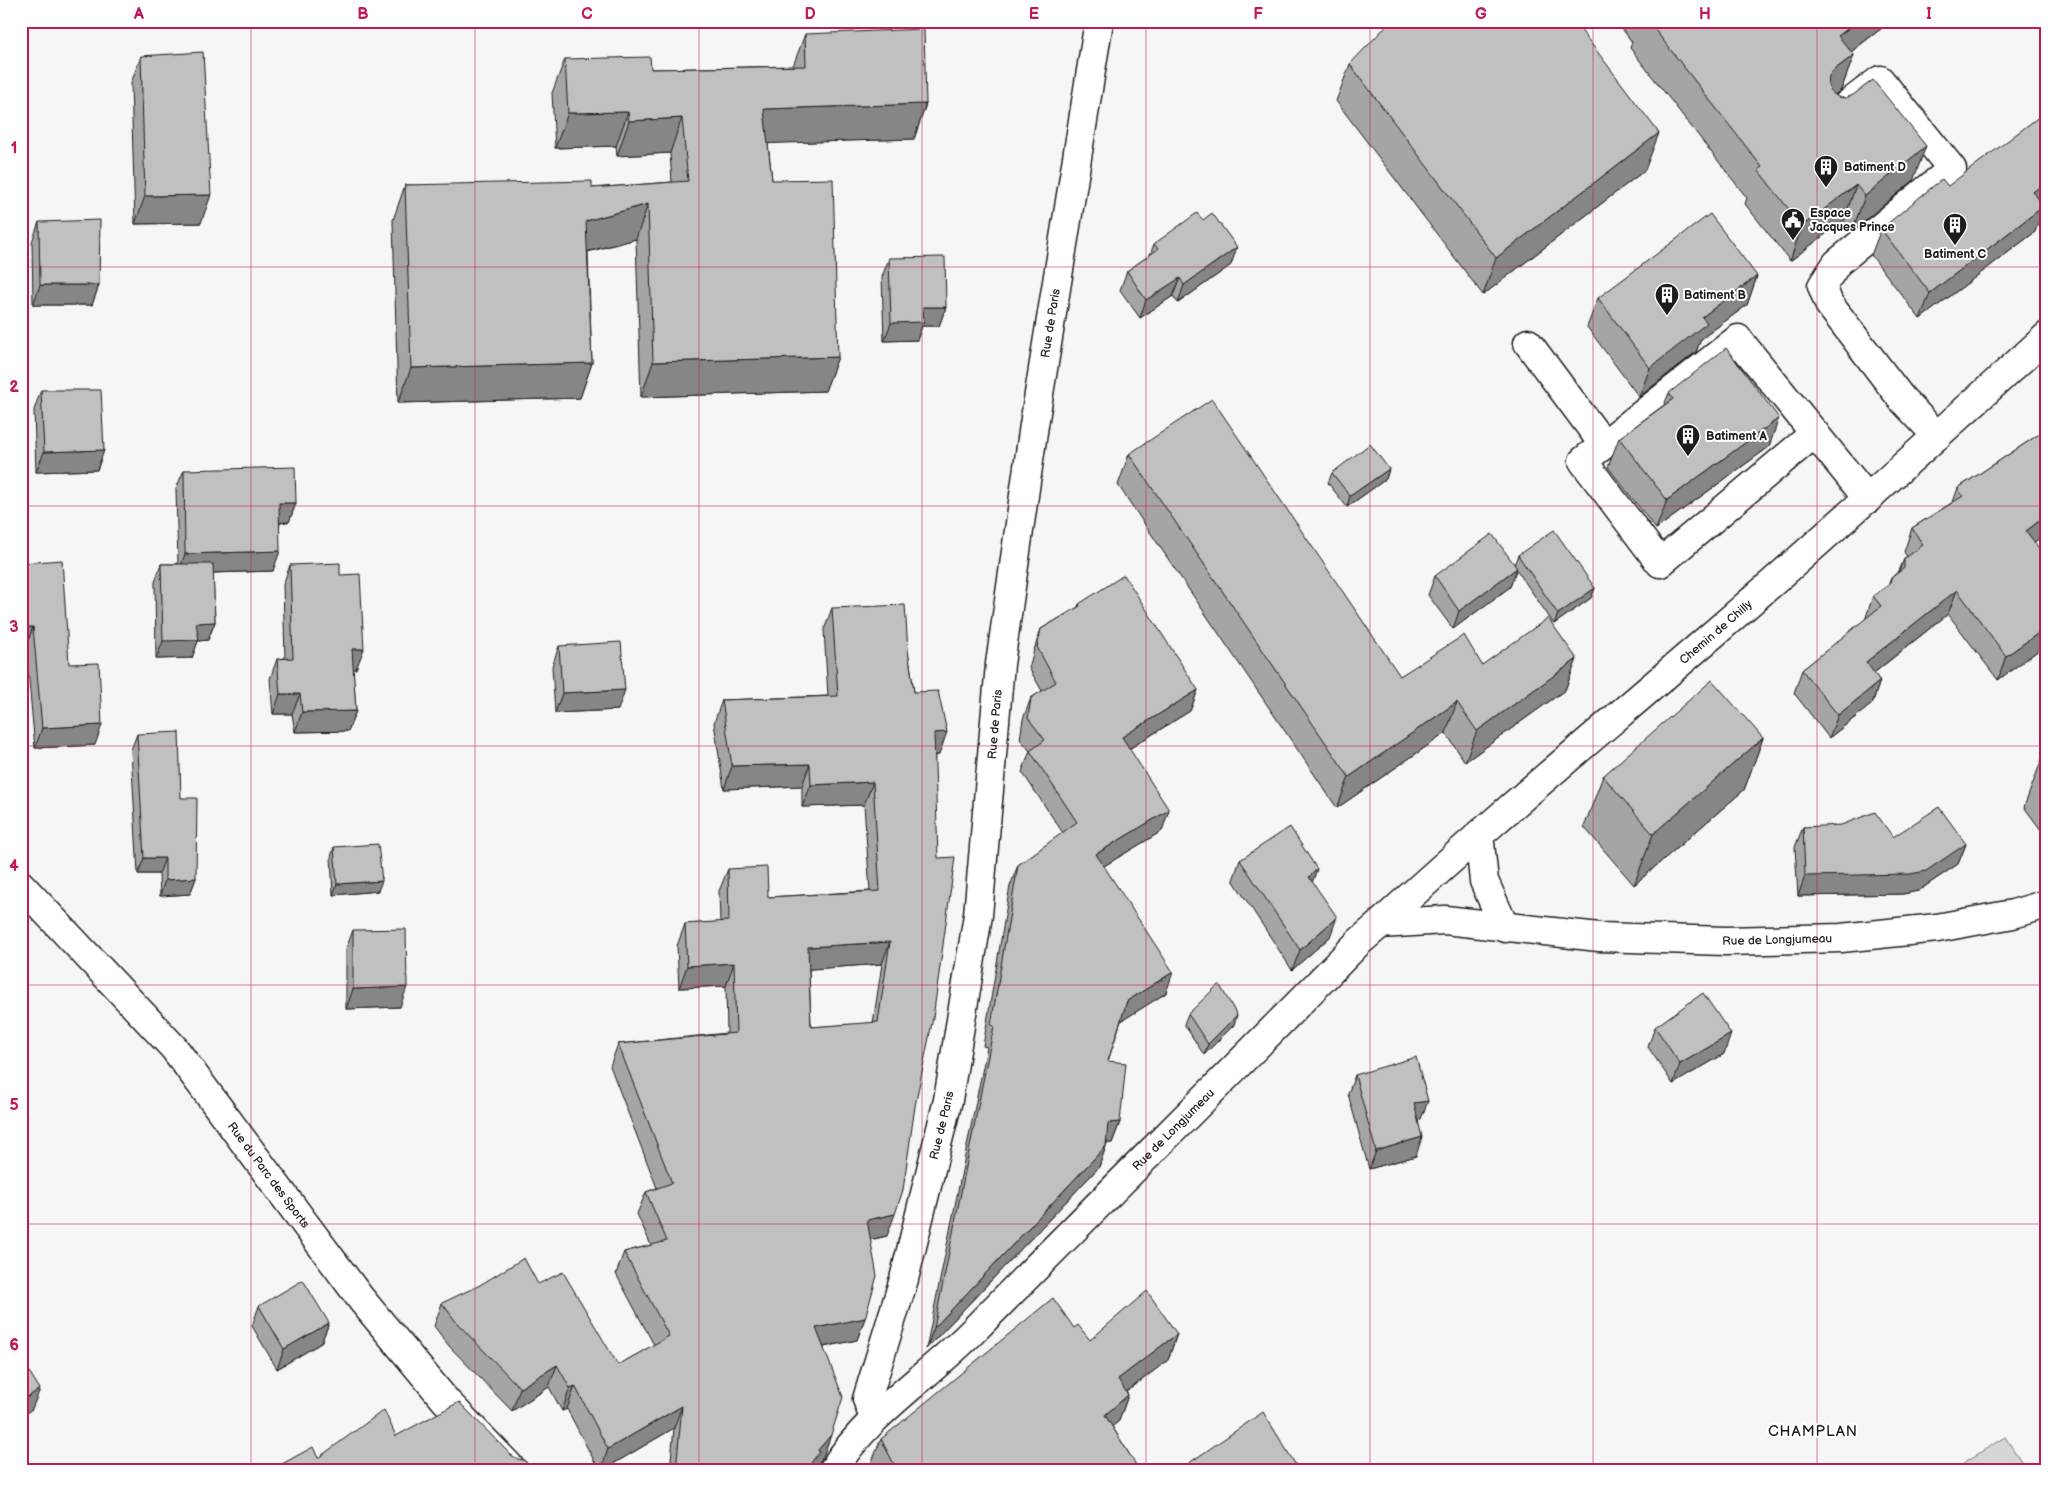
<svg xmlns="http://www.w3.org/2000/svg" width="2068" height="1491" font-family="'Balsamiq Sans',sans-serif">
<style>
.green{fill:#d6d6d6;stroke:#797979}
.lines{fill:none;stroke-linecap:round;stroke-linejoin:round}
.minor-casing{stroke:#1c1c1c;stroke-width:31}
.major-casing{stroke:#1c1c1c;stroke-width:31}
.minor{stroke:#fff;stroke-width:28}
.major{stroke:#fff;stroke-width:28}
.wall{fill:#a5a5a5;stroke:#1c1c1c;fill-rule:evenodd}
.shaded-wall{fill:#868686;stroke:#1c1c1c}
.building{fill:#c0c0c0;stroke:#1c1c1c;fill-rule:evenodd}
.grid{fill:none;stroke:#c2185b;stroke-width:1;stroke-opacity:0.55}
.labels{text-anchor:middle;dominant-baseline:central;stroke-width:4;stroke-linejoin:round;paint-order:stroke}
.poi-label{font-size:12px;font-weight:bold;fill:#1c1c1c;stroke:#fff;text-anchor:start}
.street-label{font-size:12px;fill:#1c1c1c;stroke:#fff}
.quarter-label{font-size:15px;letter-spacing:1px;fill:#1c1c1c;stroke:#fff}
.neatline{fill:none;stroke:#c2185b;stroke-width:2}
.grid-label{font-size:16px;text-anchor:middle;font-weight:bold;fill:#c2185b}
</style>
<rect width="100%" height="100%" fill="#f6f6f6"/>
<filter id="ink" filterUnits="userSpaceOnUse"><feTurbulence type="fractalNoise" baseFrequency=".02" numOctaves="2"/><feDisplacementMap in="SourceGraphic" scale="10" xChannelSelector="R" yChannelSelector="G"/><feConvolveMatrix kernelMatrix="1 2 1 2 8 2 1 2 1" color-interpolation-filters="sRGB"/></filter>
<g filter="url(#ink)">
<polygon class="green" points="2005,1437 2027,1470 1952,1470"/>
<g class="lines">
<defs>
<g id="minor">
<polyline points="1847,105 1880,80 1952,169 1837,263 1822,286 1829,304 1901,398 1937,436"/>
<polyline points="1528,343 1604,445"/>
<polyline points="1815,433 1660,563 1583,461 1738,339 1868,499"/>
<polyline points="1479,834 1484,881 1505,928"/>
<path id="s1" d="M21 885 174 1048 361 1299 446 1401 513 1470"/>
<path id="s2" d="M1380 924C1487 825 1600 732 1710 637 1824 539 1936 437 2047 336"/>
<path id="s3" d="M874 1419 867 1399 904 1279 948 1100 978 915 1000 664 1034 425 1099 21"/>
</g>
<g id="major">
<path id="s4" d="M833 1470C868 1413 928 1377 974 1330 1102 1200 1232 1072 1359 942L1380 924 1445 920 1599 937 1725 941 1841 938 1937 928 2013 914 2047 904"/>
</g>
</defs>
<use href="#minor" class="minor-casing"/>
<use href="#major" class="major-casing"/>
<use href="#minor" class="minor"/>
<use href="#major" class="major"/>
</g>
<g class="wall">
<polygon points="1616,21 1891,21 1851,52 1854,55 1841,90 1835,95 1913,181 1852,231 1844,220 1790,261 1745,204 1747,198 1630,48 1632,42"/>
<polygon points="805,34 926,104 914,139 768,143 772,180 838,357 825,391 641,397 636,239 588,252 592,363 580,398 398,403 393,220 405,185 592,188 672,182 670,153 617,156 616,146 555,148 552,93 565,59 651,69 793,66"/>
<polygon points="141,56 201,223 135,224 131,83"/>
<polygon points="1350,64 1645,170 1483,295 1336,101"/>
<polygon points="1948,186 2047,200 2043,204 2035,232 1920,319 1871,255 1881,229"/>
<polygon points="39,222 99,285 92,305 33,305 32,242"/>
<polygon points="1154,244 1231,265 1178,303 1173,296 1140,318 1120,290 1127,271 1150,255"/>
<polygon points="889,258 946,307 939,326 922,326 917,340 884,341 882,277"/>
<polygon points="1757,276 1747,305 1701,339 1696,352 1639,397 1587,327 1598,298"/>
<polygon points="41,390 104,450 97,470 36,472 34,410"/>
<polygon points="1669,393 1769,447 1656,529 1608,467 1619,438 1664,405"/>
<polygon points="2047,429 2047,533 2034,542 2047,559 2047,644 1998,680 1948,614 1874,673 1880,681 1872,704 1829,738 1794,693 1802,670 1865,620 1873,596 1888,586 1891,578 1899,571 1904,559 1907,557 1904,552 1912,528 1953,502 1958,488"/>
<polygon points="1129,454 1400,676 1482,665 1577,659 1565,690 1465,762 1446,733 1337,808 1118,485"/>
<polygon points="1389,469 1386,479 1347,507 1328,483 1332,473"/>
<polygon points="184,470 296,503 289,522 280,523 273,571 213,573 215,622 208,640 198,641 192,658 156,659 155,582 161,564 178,564 176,489"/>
<polygon points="1518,555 1595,588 1591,598 1554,624 1516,569 1510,587 1453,629 1428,595 1435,576 1514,565"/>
<polygon points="21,563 69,664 95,745 35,748 26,647"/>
<polygon points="290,565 340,575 356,669 353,669 356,711 348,731 295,732 292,714 273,714 270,679 277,659 285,658 283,585"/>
<polygon points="1079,604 1198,690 1190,711 1129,749 1162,831 1104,866 1166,993 1121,1021 1108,1061 1120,1122 1112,1143 1107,1143 1099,1167 926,1349 987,1047 983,1046 1010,886 1018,865 1063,833 1022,772 1030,751 1020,739 1023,719 1031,698 1042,691 1029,668 1034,650 1041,629 1078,607"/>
<path d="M832 608 908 650 914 692 939 755H935L887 1236 870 1240 865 1318 857 1340 824 1347 823 1457 813 1470H670L674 1428 603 1470H599L567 1409 562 1411 549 1387 512 1411 449 1346 434 1326 442 1303 538 1284 618 1365 654 1345 616 1274 624 1252 651 1245 637 1214 646 1192 657 1188 610 1066 618 1044 727 1033 726 986 679 988 677 946 685 924 720 922 719 891 728 869 768 897 870 891 864 805 802 807V786L724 789 714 723 722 700 828 696 824 630ZM882 964 873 1023 811 1027 809 969Z"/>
<polygon points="559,646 618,710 555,713 552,666"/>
<polygon points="137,734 181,798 196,878 190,894 160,896 159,874 138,874 131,750"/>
<polygon points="1763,738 1744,790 1634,885 1584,827 1603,776"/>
<polygon points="2047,753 2047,838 2024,807 2043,756"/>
<polygon points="1803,827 1893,837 1966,844 1958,864 1918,891 1903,894 1798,896 1795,847"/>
<polygon points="334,847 378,891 333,895 331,857"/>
<polygon points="1240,860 1312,882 1330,937 1292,970 1233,880"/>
<polygon points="353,930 400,1007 346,1009 346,949"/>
<polygon points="1188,1014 1234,1025 1204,1055 1184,1024"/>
<polygon points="1655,1027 1724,1054 1673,1084 1648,1047"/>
<polygon points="1355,1075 1421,1119 1418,1120 1416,1156 1369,1169 1348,1094"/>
<polygon points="259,1306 329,1323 321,1343 277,1369 252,1326"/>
<polygon points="1074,1328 1090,1340 1177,1334 1168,1360 1126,1392 1128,1395 1119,1421 1112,1426 1139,1470 874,1470 871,1464 881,1439"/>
</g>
<g class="shaded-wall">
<polygon points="1858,21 1891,21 1826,71 1838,36"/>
<polygon points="1854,55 1841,90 1822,105 1829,76 1834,70"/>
<polygon points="926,104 914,139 752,144 764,109"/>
<polygon points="628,112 616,146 555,148 568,113"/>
<polygon points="682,118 670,153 617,156 629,121"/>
<polygon points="1659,133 1645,170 1483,295 1496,258"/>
<polygon points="1926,146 1913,181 1852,231 1865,196"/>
<polygon points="2047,181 2047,200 2024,218 2033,192"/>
<polygon points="1856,185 1844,220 1790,261 1802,226"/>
<polygon points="211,195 201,223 135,224 145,196"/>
<polygon points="648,204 636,239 574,255 586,221"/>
<polygon points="2044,206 2035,232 1920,319 1930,293"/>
<polygon points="1237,247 1231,265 1178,303 1184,285"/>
<polygon points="1757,276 1747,305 1701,339 1696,352 1639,397 1650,368 1702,317"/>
<polygon points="1180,278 1173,296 1140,318 1146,300"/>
<polygon points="40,285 99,285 92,305 33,305"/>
<polygon points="923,307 946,307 939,326 922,326 917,340 884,341 891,323"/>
<polygon points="838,357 825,391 641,397 653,362"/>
<polygon points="592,363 580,398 398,403 411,368"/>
<polygon points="1779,418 1769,447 1656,529 1667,500"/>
<polygon points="104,450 97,470 36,472 44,452"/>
<polygon points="1389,469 1386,479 1347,507 1350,496"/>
<polygon points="279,503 296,503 289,522 272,523"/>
<polygon points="2047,515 2047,533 2018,554 2026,531"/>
<polygon points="280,551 273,571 178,574 185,554"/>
<polygon points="1517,568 1510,587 1453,629 1459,611"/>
<polygon points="1595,588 1591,598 1554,624 1558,614"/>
<polygon points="1957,590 1948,614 1857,686 1866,662"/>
<polygon points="215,622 208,640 198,641 192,658 156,659 163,641 196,623"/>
<polygon points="21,627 33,627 26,647 21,647"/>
<polygon points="2047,627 2047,644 1998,680 2006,656"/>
<polygon points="352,649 364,649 356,669 345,669"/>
<polygon points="1577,659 1565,690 1465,762 1477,731"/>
<polygon points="1880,681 1872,704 1829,738 1838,715"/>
<polygon points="625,690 618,710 555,713 562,693"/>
<polygon points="1198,690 1190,711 1114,758 1122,737"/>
<polygon points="280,694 300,694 292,714 273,714"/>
<polygon points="1457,702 1446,733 1337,808 1349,777"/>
<polygon points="356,711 348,731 295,732 302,712"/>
<polygon points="102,725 95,745 35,748 42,728"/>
<polygon points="947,732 939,755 926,755 934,733"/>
<polygon points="1763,738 1744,790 1634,885 1653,834"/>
<polygon points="810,764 802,786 724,789 732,766"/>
<polygon points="873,782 864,805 802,807 811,785"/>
<polygon points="1169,810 1162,831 1089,875 1096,854"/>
<polygon points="1966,844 1958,864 1918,891 1903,894 1798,896 1805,876"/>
<polygon points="144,858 165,858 159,874 138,874"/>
<polygon points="1317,869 1310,889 1309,877"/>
<polygon points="196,878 190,894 160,896 165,880"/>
<polygon points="382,881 378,891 333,895 337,884"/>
<polygon points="1337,917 1330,937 1292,970 1300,950"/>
<polygon points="890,942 882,964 799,970 808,947"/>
<polygon points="734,963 726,986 679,988 687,966"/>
<polygon points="1173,972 1166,993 1120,1022 1127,1001"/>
<polygon points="407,987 400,1007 346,1009 353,989"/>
<polygon points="1237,1015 1234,1025 1204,1055 1208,1044"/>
<polygon points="1731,1034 1724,1054 1673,1084 1680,1064"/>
<polygon points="1428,1101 1421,1119 1407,1122 1414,1103"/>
<polygon points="1120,1122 1112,1143 1100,1143 1108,1123"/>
<polygon points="1422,1137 1416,1156 1369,1169 1376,1151"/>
<polygon points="1106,1146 1099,1167 926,1349 934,1328"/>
<polygon points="895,1214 887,1236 859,1242 867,1220"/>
<polygon points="865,1318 857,1340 808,1350 816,1328"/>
<polygon points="329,1323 321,1343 277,1369 284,1349"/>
<polygon points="1177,1334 1168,1360 1109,1405 1118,1379"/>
<polygon points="557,1365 549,1387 512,1411 520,1388"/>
<polygon points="575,1386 567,1409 562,1411 570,1388"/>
<polygon points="40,1389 32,1409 21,1417 21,1401"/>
<polygon points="1128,1395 1119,1421 1096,1440 1105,1415"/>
<polygon points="682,1406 674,1428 603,1470 601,1470 608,1449"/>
<polygon points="831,1435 823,1457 813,1470 806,1470 818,1450"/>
</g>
<g class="building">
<polygon points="1391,21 1574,21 1659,133 1496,258 1350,64"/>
<polygon points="1648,21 1858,21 1838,36 1854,55 1834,70 1829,76 1828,85 1831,92 1838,97 1846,98 1853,95 1873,80 1926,146 1865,196 1856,185 1802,226 1758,170 1762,167"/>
<polygon points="924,29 926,104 764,109 772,180 833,179 838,357 653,362 648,204 586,221 592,363 411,368 405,185 592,181 592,188 688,181 682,118 629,121 628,112 568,113 565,59 650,57 651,69 806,66 805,34"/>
<polygon points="203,52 211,195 145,196 141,56"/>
<polygon points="2044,113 2047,117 2047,181 2033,192 2044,206 1930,293 1881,229 1942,179 1948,186"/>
<polygon points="1197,213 1203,220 1212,213 1237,247 1184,285 1180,278 1146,300 1127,271 1158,249 1154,244"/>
<polygon points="1710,214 1757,276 1702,317 1707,323 1650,368 1598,298"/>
<polygon points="100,220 99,285 40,285 39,222"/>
<polygon points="945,257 946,307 923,307 924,322 891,323 889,258"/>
<polygon points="1726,348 1779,418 1667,500 1619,438 1673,399 1669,393"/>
<polygon points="41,390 101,390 104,450 44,452"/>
<polygon points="1212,399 1400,676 1464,635 1482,665 1548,618 1577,659 1477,731 1457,702 1349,777 1129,454"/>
<polygon points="2047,429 2047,515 2026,531 2047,559 2047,627 2006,656 1957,590 1866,662 1880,681 1838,715 1802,670 1881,606 1873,596 1890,584 1891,578 1904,568 1904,559 1923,545 1912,528 1963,496 1958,488"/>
<polygon points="1370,444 1389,469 1350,496 1332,473"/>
<polygon points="295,467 296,503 279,503 280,551 185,554 184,470"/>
<polygon points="1554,530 1595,588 1558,614 1518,555"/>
<polygon points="1492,534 1517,568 1459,611 1435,576"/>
<polygon points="62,560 69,664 99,663 102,725 42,728 33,627 21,627 21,563"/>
<polygon points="340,563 340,575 360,574 364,649 352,649 356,711 302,712 300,694 280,694 277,659 293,658 290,565"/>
<polygon points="161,564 213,564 215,622 196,623 199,640 163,641"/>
<polygon points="1124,575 1198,690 1122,737 1169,810 1096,854 1173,972 1127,1001 1108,1061 1126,1063 1120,1122 1108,1123 1106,1146 934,1328 994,1026 991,1025 1018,865 1077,822 1030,751 1045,740 1028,718 1031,698 1056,682 1037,647 1041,629 1080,606 1079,604"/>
<path d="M905 605 908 650 914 692 938 691 947 732 934 733 938 858 955 857 933 1018 915 1106 903 1190 895 1214 867 1220 877 1276 865 1318 816 1328 843 1397 831 1435 818 1450 819 1452 806 1470H676L682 1406 608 1449 575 1386 570 1388 557 1365 520 1388 457 1323 442 1303 480 1285 524 1258 538 1284 563 1272 618 1365 669 1336 624 1252 667 1241 646 1192 672 1183 618 1044 736 1033 734 963 687 966 685 924 729 921 728 869 767 867 768 897 880 891 873 782 811 785 810 764 732 766 722 700 838 696 832 608ZM890 942 878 1022 811 1027 808 947Z"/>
<polygon points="621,642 625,690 562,693 559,646"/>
<polygon points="1712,680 1763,738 1653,834 1603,776"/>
<polygon points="179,732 181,798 197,798 196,878 165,880 165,858 144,858 137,734"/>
<polygon points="2047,753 2047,761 2043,756"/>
<polygon points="1939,807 1966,844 1926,871 1910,874 1805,876 1803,827 1841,825 1875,812 1893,837"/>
<polygon points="1290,827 1317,869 1309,877 1337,917 1300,950 1240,860"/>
<polygon points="378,844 382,881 337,884 334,847"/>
<polygon points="406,929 407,987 353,989 353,930"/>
<polygon points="1219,984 1237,1015 1208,1044 1188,1014"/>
<polygon points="1703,993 1731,1034 1680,1064 1655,1027"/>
<polygon points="1416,1057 1428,1101 1414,1103 1422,1137 1376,1151 1355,1075"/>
<polygon points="303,1280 329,1323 284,1349 259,1306"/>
<polygon points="1147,1291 1177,1334 1118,1379 1128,1395 1105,1415 1139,1470 897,1470 881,1439 1053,1298 1074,1328 1078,1325 1090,1340"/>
<polygon points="21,1359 40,1389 21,1401"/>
<polygon points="459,1402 511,1455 518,1459 524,1460 529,1466 524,1470 271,1470 313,1447 318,1458 384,1410 396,1436"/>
<polygon points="1263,1412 1299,1470 1179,1470"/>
</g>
</g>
<path class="grid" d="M251 21V1470M475 21V1470M699 21V1470M922 21V1470M1146 21V1470M1370 21V1470M1593 21V1470M1817 21V1470M21 267H2047M21 506H2047M21 746H2047M21 985H2047M21 1224H2047"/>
<defs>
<symbol id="building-pin" viewBox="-11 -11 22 30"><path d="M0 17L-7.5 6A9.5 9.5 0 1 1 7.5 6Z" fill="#1c1c1c" stroke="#fff"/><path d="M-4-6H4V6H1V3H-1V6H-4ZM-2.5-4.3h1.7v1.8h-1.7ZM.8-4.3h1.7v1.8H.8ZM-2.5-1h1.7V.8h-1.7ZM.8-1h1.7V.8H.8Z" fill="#fff"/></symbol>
<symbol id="civic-pin" viewBox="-11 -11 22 30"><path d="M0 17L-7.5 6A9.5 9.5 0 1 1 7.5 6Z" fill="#1c1c1c" stroke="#fff"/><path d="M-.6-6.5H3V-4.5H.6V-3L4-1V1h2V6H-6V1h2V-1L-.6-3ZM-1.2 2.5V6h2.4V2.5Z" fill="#fff"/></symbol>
</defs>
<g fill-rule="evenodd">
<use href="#building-pin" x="1812" y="153" width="28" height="38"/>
<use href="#civic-pin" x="1779" y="206" width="28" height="38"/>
<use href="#building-pin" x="1941" y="211" width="28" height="38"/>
<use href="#building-pin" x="1653" y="281" width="28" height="38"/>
<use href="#building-pin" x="1674" y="422" width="28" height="38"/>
</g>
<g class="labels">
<g class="poi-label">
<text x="1844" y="167">Batiment D</text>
<text x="1810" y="213">Espace<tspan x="1810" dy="14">Jacques Prince</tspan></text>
<text x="1955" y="254" text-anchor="middle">Batiment C</text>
<text x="1684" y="295">Batiment B</text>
<text x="1706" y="436">Batiment A</text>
</g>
<g class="street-label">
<text stroke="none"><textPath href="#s3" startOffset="1115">Rue de Paris</textPath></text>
<text stroke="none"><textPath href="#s2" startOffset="445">Chemin de Chilly</textPath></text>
<text stroke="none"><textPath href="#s3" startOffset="710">Rue de Paris</textPath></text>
<text stroke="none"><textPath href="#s4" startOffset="1172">Rue de Longjumeau</textPath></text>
<text stroke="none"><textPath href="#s3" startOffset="305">Rue de Paris</textPath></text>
<text stroke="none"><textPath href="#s4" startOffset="482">Rue de Longjumeau</textPath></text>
<text stroke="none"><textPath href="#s1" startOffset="382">Rue du Parc des Sports</textPath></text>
</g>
<g class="quarter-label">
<text x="1813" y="1431">CHAMPLAN</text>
</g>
</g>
<rect width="2068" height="1491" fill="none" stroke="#fff" stroke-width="55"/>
<rect x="28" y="28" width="2012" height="1436" class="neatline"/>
<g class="grid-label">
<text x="139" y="19">A</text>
<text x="363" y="19">B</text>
<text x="587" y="19">C</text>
<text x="810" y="19">D</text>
<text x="1034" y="19">E</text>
<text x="1258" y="19">F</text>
<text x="1481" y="19">G</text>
<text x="1705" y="19">H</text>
<text x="1929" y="19">I</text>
<text x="14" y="153">1</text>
<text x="14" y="392">2</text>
<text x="14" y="632">3</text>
<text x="14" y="871">4</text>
<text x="14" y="1110">5</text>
<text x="14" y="1350">6</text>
</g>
</svg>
